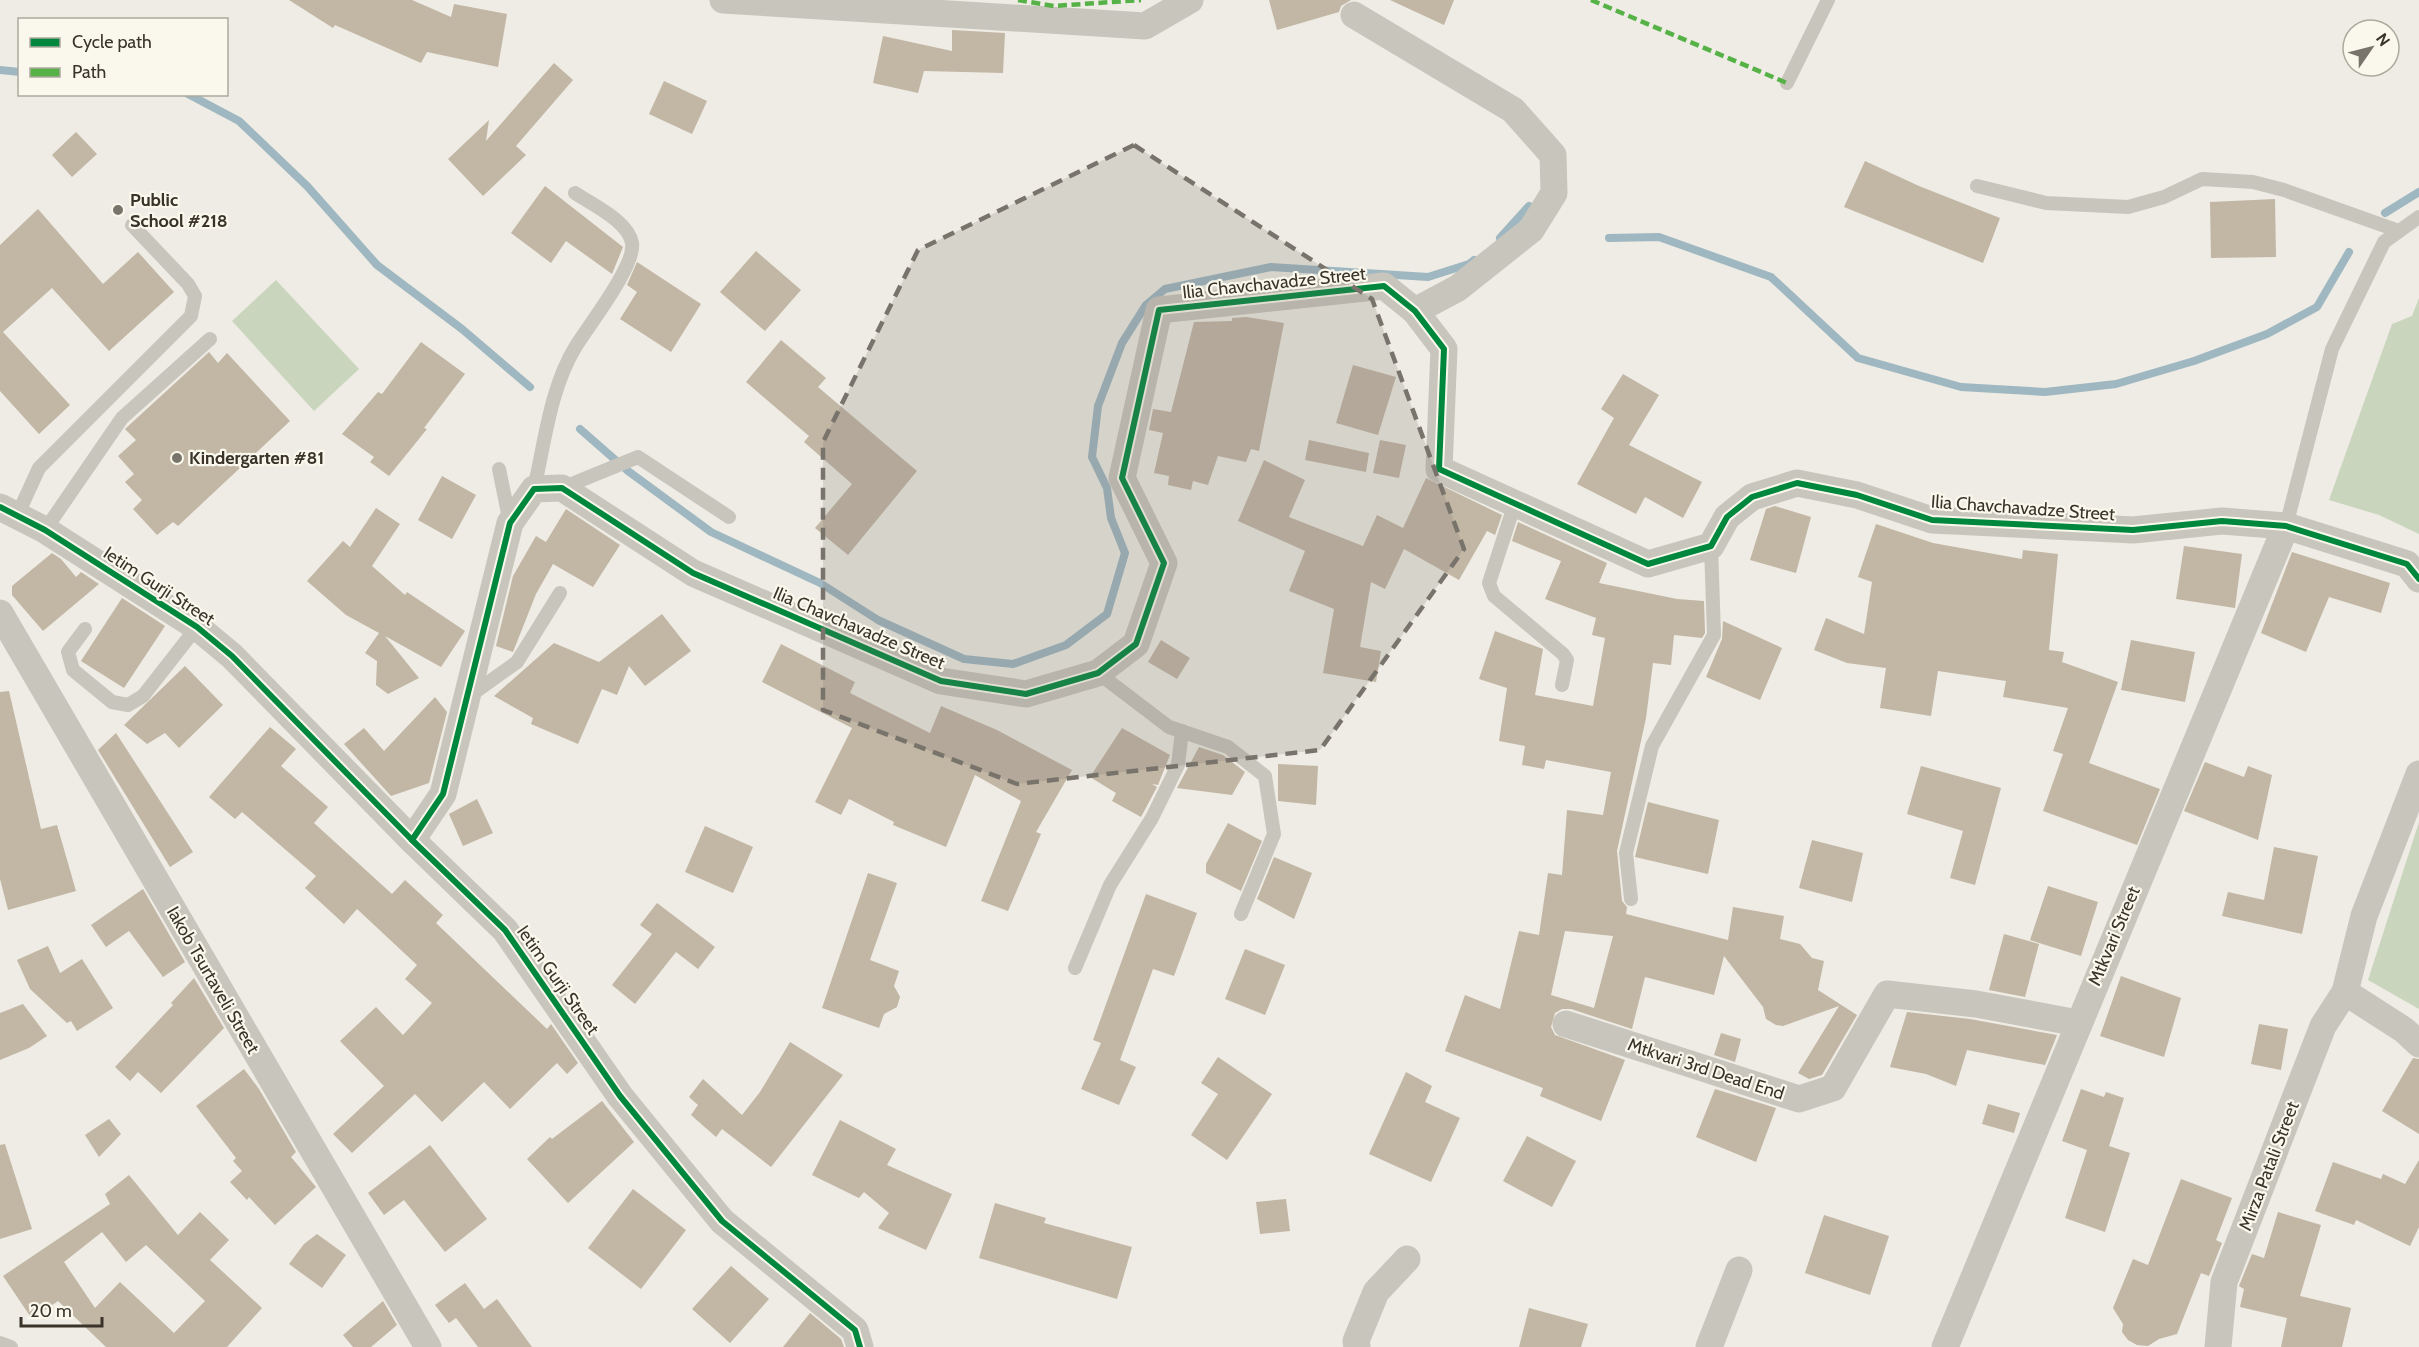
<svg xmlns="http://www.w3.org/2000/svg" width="2419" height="1347" font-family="Cabin,sans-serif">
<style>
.green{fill:#cad5be}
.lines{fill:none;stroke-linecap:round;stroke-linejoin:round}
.stream{stroke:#9fb7c0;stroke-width:8}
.building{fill:#c2b6a5;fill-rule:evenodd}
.service{stroke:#c8c5bc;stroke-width:14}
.minor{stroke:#c8c5bc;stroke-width:27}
.quiet{stroke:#56b246;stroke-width:4.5;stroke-dasharray:9 4.5;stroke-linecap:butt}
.cycleway-casing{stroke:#faf8ec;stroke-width:10}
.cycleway{stroke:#00873e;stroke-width:6}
.marked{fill:#78746b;fill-opacity:0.2;stroke:#78746b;stroke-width:4.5;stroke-dasharray:12 8;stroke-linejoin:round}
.poi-dot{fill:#78746b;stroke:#faf8ec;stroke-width:2}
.labels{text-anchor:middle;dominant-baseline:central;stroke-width:4.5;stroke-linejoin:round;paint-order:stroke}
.poi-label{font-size:18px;font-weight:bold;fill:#39332a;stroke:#faf8ec;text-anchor:start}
.street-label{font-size:18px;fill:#39332a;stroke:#faf8ec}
</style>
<rect width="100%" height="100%" fill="#eeece4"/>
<g class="green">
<polygon points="276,280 359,369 314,411 232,321"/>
<polygon points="2419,298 2419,534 2379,515 2329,500 2392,324 2412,316"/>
<polygon points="2419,822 2419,1009 2368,980"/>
</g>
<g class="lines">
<g class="stream">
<polyline points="0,70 20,72"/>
<polyline points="188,94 239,121 307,186 377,265 462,329 530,387"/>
<polyline points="2385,213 2419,192"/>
<polyline points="1500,238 1529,206"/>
<polyline points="1609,238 1659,237 1771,277 1858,358 1961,387 2045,392 2116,384 2194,361 2267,334 2317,307 2349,252"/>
<polyline points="580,429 628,471 711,532 820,583 878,620 964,659 1013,664 1066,645 1107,614 1125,553 1111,518 1107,488 1092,457 1098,406 1122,343 1146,305 1165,289 1271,267 1428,277 1469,264 1474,260"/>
</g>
</g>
<g class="building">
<polygon points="289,0 412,0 451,17 454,4 507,14 498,67 427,52 421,63 335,25 333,28"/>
<polygon points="1269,0 1351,0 1341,6 1339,12 1277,30"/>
<polygon points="1390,0 1454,0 1444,25"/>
<polygon points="952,30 1005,33 1003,73 924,71 918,93 873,83 883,36 952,51"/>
<polygon points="554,63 573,80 516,146 526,155 483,196 448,159 489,120 486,141"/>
<polygon points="664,81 707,101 692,134 649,114"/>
<polygon points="76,132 97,154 72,177 52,155"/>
<polygon points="1865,161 1919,186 2000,218 1983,263 1844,207"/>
<polygon points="545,186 623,247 612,274 566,241 551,263 511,233"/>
<polygon points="2275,199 2276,257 2211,258 2210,202"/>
<polygon points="38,209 103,284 138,252 174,292 109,351 52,288 3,332 70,405 39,434 0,391 0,245"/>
<polygon points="756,251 801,290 765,331 720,292"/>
<polygon points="637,262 701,304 671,352 620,319 637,292 627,285"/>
<polygon points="1246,317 1284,323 1259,451 1251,449 1246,462 1218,456 1208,485 1193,481 1191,490 1168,485 1169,476 1154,473 1163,433 1149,430 1153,409 1171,412 1194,322 1232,321 1232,318"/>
<polygon points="781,340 826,378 818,387 917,471 848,555 815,528 852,484 804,442 809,436 746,382"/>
<polygon points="421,342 465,374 424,428 427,429 389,476 370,462 374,457 342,434 378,392 382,394"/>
<polygon points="209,352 218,363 227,353 290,421 178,526 173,522 157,535 133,509 142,500 125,482 134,474 118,456 136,440 125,429"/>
<polygon points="1353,365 1396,377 1378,435 1336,423"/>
<polygon points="1623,374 1659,395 1629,445 1702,482 1683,518 1645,497 1636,514 1577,484 1614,418 1601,409"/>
<polygon points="1309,440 1369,453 1366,472 1305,460"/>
<polygon points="1380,440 1406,445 1399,478 1373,473"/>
<polygon points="1264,460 1305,480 1289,517 1363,546 1377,515 1403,528 1426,478 1502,515 1495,535 1487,531 1459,580 1404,549 1385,589 1371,582 1360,647 1381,651 1376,682 1323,673 1334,609 1289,591 1305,551 1238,521"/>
<polygon points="442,476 476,495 452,539 418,520"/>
<polygon points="1775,506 1811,517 1796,573 1750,560 1766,509"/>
<polygon points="376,508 400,524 372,566 405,595 407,592 465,631 441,667 385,636 419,678 388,694 376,685 377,661 365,653 379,633 346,615 307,581 343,541 350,547"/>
<polygon points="566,509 620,545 593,587 553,564 536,594 513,652 496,646 513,576 536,536 546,542"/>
<path d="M1518 522 1607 563 1599 583 1677 599 1704 601 1705 633 1702 638 1674 635 1671 665 1653 663 1646 718 1617 851 1622 901 1627 907 1626 914 1728 940 1733 907 1784 916 1780 939 1800 944 1812 958 1824 961 1818 990 1857 1015 1822 1075 1809 1079 1798 1073 1839 1006 1783 1026 1776 1025 1766 1019 1763 1007 1724 956 1714 995 1645 977 1632 1029 1571 1009H1562L1555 1013 1551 1027 1555 1035 1625 1060 1601 1121 1540 1096 1543 1088 1445 1051 1465 995 1500 1009 1519 931 1539 935 1548 873 1562 875 1567 810 1603 815 1611 772 1546 760 1544 769 1522 765 1525 746 1499 741 1507 688 1479 679 1495 631 1543 649 1535 695 1593 706 1605 638 1592 635 1596 618 1545 599 1561 561 1512 541ZM1565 931 1613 936 1594 1008 1551 995Z"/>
<polygon points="1876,524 1933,543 2022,559 2023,550 2058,554 2049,650 2064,652 2062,662 2118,682 2089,763 2160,789 2137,845 2043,811 2063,754 2053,751 2068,708 2003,697 2006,681 1938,671 1931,716 1880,708 1886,668 1847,663 1814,650 1826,618 1864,634 1872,582 1858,577"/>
<polygon points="2184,546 2242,554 2235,608 2176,599"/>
<polygon points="2292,552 2390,583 2381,613 2329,597 2306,652 2261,633"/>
<polygon points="52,553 61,559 76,577 81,572 99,584 43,631 12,595 12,586"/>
<polygon points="122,598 165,626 124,688 81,661"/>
<polygon points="662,614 691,651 645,686 629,666 617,695 602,689 578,744 531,724 533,718 494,696 554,643 599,662"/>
<polygon points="1723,621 1782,648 1760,700 1706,677 1722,639"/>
<polygon points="1161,640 1190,658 1177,679 1148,662"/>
<polygon points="2131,640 2195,652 2185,702 2121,690"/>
<polygon points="781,644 855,682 850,693 930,733 941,706 997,730 1072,770 1036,832 1041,834 1008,911 981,901 1021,801 975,775 946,847 893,825 894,822 849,799 841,815 815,802 852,728 762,682"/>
<polygon points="185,666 223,705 179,748 165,733 147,744 124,725"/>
<polygon points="9,691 41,829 57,825 76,891 8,910 0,879 0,692"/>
<polygon points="435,697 447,712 429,783 391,796 344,744 364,728 384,751"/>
<polygon points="270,727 296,749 281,766 328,807 314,823 392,894 405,880 443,915 436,923 547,1029 551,1024 578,1063 567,1074 557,1063 510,1109 484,1082 442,1122 415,1094 352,1153 333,1134 384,1086 340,1041 376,1007 403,1035 432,1003 405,979 417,965 357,909 344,924 305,888 316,876 242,812 235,819 209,797"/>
<polygon points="1122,728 1170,755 1158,785 1152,784 1157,787 1141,817 1112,801 1116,793 1090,777"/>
<polygon points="116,733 193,852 170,867 98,750"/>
<polygon points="1199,747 1223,755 1245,772 1232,795 1177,788"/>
<polygon points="2205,762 2244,777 2248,766 2272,775 2258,840 2184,811"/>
<polygon points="1278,764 1318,766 1316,805 1278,801"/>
<polygon points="1921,766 2001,788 1975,885 1950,878 1963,831 1907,814"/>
<polygon points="477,799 493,833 463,846 449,814"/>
<polygon points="1648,802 1719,820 1708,874 1635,857"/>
<polygon points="1228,823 1262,841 1241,891 1206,873 1206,864"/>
<polygon points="705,826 753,847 733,893 685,872"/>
<polygon points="1812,840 1863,853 1852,902 1799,888"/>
<polygon points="2274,847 2318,856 2302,934 2222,916 2228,892 2264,900"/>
<polygon points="1274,857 1312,873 1294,919 1257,899"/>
<polygon points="868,873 897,883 870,960 899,971 894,986 900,997 897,1007 884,1014 879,1028 822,1008"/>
<polygon points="2048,886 2098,902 2081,956 2030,940"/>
<polygon points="143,889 185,962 163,977 129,931 106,947 91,925"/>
<polygon points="1146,894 1197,913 1174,976 1153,969 1120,1060 1136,1067 1119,1105 1081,1089 1101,1043 1093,1040"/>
<polygon points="657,903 715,947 698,969 676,952 635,1004 612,985 652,934 640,925"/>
<polygon points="2004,934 2039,944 2025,997 1989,990"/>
<polygon points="48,946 60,973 82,959 113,1008 77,1031 71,1021 67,1023 30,989 17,960"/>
<polygon points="1245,949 1285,965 1265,1015 1225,999"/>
<polygon points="2121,976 2181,998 2164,1057 2100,1036"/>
<polygon points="194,978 224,1028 161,1093 138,1072 130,1081 115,1067 173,1005 171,1003"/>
<polygon points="23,1004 47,1036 29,1048 0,1060 0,1013"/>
<polygon points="1907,1012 1970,1019 2057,1035 2045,1065 1967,1050 1956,1086 1926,1074 1890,1067"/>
<polygon points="2259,1024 2288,1029 2281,1070 2251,1064"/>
<polygon points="1721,1033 1741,1039 1735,1062 1714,1055"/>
<polygon points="790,1042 843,1075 771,1167 722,1129 716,1137 691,1115 698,1105 689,1097 703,1079 742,1115 760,1092"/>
<polygon points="1218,1057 1272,1094 1227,1160 1191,1135 1218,1094 1201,1083"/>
<polygon points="2413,1058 2419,1059 2419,1134 2382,1111"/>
<polygon points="244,1069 259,1089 296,1152 291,1157 316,1187 275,1225 249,1197 247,1200 230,1182 242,1171 233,1161 236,1158 196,1106"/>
<polygon points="1406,1072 1432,1086 1425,1102 1460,1118 1431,1182 1369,1154"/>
<polygon points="1715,1089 1776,1108 1756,1162 1696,1137"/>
<polygon points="2081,1089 2104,1097 2106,1092 2124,1098 2109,1146 2130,1153 2105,1232 2065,1218 2087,1150 2062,1141"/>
<polygon points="602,1101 634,1142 568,1203 527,1159 550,1137 552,1139"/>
<polygon points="1988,1104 2020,1113 2014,1133 1982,1124"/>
<polygon points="109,1119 121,1134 99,1157 85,1135"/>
<polygon points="840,1120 896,1149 887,1165 952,1194 926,1250 878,1228 889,1213 864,1192 859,1198 812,1175"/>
<polygon points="1527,1136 1576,1161 1552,1207 1503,1181"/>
<polygon points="5,1144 32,1229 0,1239 0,1145"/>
<polygon points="430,1145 487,1219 445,1252 404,1200 384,1215 368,1193"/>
<polygon points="2419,1160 2419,1227 2410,1246 2356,1220 2354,1225 2315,1211 2333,1162 2381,1179 2383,1174 2405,1184"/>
<path d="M129 1175 178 1235 200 1212 229 1240 210 1260 262 1308 227 1347H106L58 1301 32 1319 3 1276 110 1204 105 1194ZM102 1232 126 1262 146 1245 205 1301 174 1333 120 1282 95 1308 64 1262Z"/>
<polygon points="2181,1179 2232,1198 2216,1240 2222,1243 2209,1276 2201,1273 2177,1334 2159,1339 2148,1346 2137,1345 2128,1340 2122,1332 2123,1324 2113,1308 2133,1259 2148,1265"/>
<polygon points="633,1189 686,1230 641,1289 588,1248"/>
<polygon points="1286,1199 1290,1231 1260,1234 1256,1202"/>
<polygon points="995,1203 1046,1218 1044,1223 1132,1247 1117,1299 979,1258"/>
<polygon points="2278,1212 2321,1225 2300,1296 2351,1308 2342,1347 2281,1347 2287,1318 2240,1307 2244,1289 2239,1286 2252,1254 2264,1258"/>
<polygon points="1824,1215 1889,1236 1870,1295 1805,1273"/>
<polygon points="317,1234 346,1255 322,1288 289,1264 304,1244"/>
<polygon points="731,1266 769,1299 730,1343 692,1309"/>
<polygon points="465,1283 484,1309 497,1299 532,1347 478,1347 456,1318 449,1323 435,1305"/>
<polygon points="383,1301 397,1325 371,1347 353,1347 343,1335"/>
<polygon points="1529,1308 1588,1324 1581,1347 1519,1347"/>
<polygon points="810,1313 841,1339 844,1347 783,1347"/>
</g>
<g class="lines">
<g class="service">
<polyline points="1787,83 1828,0"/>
<polyline points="1977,186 2046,203 2128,207 2164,197 2202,179 2253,182 2284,190 2399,231"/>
<polyline points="499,469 510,523"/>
<polyline points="562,488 638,457 729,517"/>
<path d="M534 489C545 442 550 388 576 346 589 325 636 265 632 243 628 221 593 205 575 193"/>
<polyline points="1515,503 1489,583 1494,596 1563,654 1567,660 1562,685"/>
<polyline points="17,516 39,468 191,316 195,296 188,284 132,225"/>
<polyline points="2286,526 2332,349 2384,242 2419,217"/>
<polyline points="45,530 122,418 210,339"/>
<polyline points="85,629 68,652 73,670 112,702 128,705 143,696 197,627"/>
<polyline points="1098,673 1169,727 1228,747 1265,776 1274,834 1241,914"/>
<polyline points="468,697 517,662 560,593"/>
<polyline points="1631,899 1626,853 1652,746 1714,635 1711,546"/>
<polyline points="1075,968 1110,885 1152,818 1178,765 1182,731"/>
<polyline points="0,1343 11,1347"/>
</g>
<g class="minor">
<polyline points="723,0 1145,26 1190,0"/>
<polyline points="1354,15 1513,110 1553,155 1554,193 1531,230 1458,288 1415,311"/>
<polyline points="0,507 45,530 197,627 232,656 412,840 505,930 620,1096 722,1221 855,1330 860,1347"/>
<polyline points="0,613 428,1347"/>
<polyline points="2419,774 2364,916 2345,992 2404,1030 2419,1044"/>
<polyline points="412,840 443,794 510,523 534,489 562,488 693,573 941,681 1026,694 1098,673 1136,644 1164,563 1122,478 1159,310 1384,286 1415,311 1444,349 1439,469 1648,564 1711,546 1727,517 1752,497 1797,483 1857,495 1932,520 2133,530 2222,521 2286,526 2407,564 2419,579"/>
<polyline points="1566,1024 1799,1099 1833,1088 1887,994 1976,1004 2078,1023"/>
<polyline points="1357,1347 1356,1341 1376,1292 1407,1259"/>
<polyline points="1709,1347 1739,1270"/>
<polyline points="1945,1347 2286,526"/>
<polyline points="2218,1347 2224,1282 2323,1026 2345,992"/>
</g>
<g class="quiet">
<polyline points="1018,0 1054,6 1141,0"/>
<polyline points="1591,0 1787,83"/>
</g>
<defs>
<g id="cycleway">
<polyline points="0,507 45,530 197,627 232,656 412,840 505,930 620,1096 722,1221 855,1330 860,1347"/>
<polyline points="412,840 443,794 510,523 534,489 562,488 693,573 941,681 1026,694 1098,673 1136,644 1164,563 1122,478 1159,310 1384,286 1415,311 1444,349 1439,469 1648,564 1711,546 1727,517 1752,497 1797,483 1857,495 1932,520 2133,530 2222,521 2286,526 2407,564 2419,579"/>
</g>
</defs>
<use href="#cycleway" class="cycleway-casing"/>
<use href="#cycleway" class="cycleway"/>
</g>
<path class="marked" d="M1134 145 1372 299 1464 549 1320 750 1017 784 823 710V442L918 250Z"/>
<g class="poi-dot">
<circle cx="118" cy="210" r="6"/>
<circle cx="177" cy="458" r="6"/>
</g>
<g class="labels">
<g class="poi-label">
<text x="130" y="200">Public<tspan x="130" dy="21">School #218</tspan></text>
<text x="189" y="458">Kindergarten #81</text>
</g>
<g class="street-label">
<text transform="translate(1274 283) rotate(-6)">Ilia Chavchavadze Street</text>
<text transform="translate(2023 508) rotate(4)">Ilia Chavchavadze Street</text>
<text transform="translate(159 586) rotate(33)">Ietim Gurji Street</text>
<text transform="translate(859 628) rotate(23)">Ilia Chavchavadze Street</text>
<text transform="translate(2114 936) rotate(-67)">Mtkvari Street</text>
<text transform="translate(213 980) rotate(60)">Iakob Tsurtaveli Street</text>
<text transform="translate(558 980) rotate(55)">Ietim Gurji Street</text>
<text transform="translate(1706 1069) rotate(18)">Mtkvari 3rd Dead End</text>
<text transform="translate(2269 1166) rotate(-69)">Mirza Patali Street</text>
</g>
</g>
<rect x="18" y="18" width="210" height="78" fill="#faf8ec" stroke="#ada99e" stroke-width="1.5"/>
<rect x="30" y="38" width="30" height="9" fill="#00873e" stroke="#ada99e" stroke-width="1.5"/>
<text x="72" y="48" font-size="18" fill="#39332a">Cycle path</text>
<rect x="30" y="68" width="30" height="9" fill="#56b246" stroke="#ada99e" stroke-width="1.5"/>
<text x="72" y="78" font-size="18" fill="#39332a">Path</text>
<g transform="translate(2371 48) rotate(55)"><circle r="28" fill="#faf8ec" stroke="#ada99e" stroke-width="1.5"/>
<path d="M0-4.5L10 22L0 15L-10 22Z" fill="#78746b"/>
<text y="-9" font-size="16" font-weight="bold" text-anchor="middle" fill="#39332a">N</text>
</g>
<path d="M21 1317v9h81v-9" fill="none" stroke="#39332a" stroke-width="3"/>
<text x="30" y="1317" font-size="18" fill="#39332a" stroke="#faf8ec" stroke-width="4.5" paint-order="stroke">20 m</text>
</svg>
